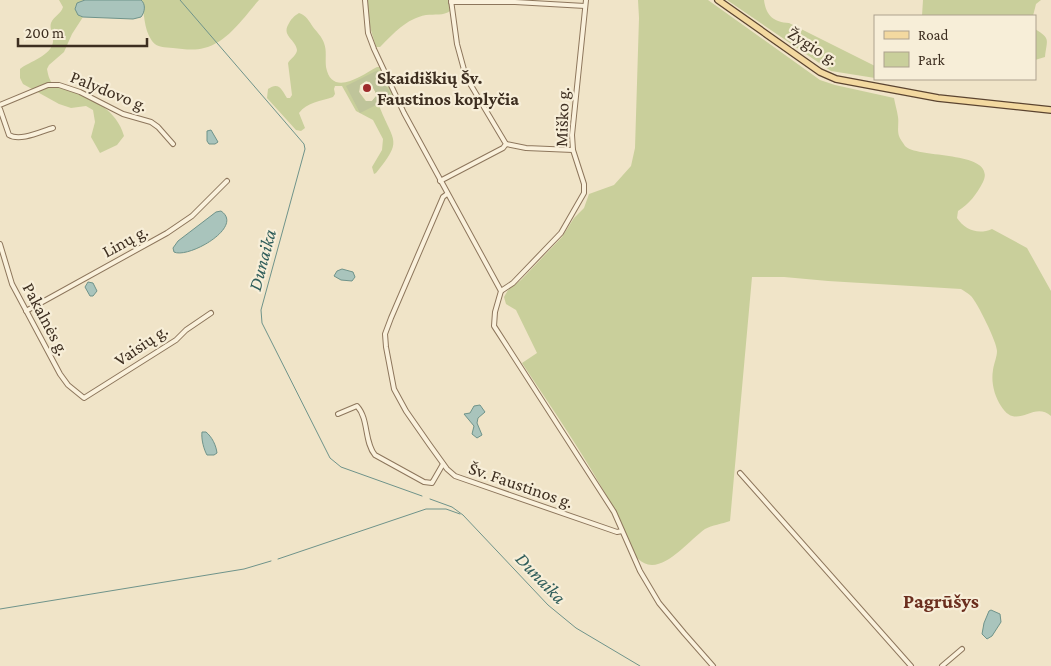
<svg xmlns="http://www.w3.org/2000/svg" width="1051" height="666" font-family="'Crimson Pro',serif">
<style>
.green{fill:#c9cf9b;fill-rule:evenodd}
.cemetery{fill:#bfc49a;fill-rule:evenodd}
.water{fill:#a9c4bc;stroke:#6f938a}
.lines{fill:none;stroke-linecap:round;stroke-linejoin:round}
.stream{stroke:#6f938a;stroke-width:1}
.minor-casing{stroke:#8d765c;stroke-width:6}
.primary-casing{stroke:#5b4430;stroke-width:8}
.minor{stroke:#faf1dc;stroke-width:4}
.primary{stroke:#f3d9a0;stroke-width:5.5}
.poi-dot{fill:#9e2a2b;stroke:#f7eed8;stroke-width:2}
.labels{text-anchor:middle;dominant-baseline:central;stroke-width:4.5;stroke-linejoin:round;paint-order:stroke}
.street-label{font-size:18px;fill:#3d2e20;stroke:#f7eed8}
.poi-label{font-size:18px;font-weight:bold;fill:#3d2e20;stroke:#f7eed8;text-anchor:start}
.water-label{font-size:19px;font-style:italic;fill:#2f5d5a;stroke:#f7eed8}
.quarter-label{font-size:20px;font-weight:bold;fill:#6b2e1e;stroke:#f7eed8}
</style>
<rect width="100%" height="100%" fill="#f0e4c8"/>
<g class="green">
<path d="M59 0H85L77 3 75 8 80 16 83 17 72 34 64 52 49 65 47 69C48 74 49 80 53 84 57 88 63 88 68 89 91 97 117 110 124 136L117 145 100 153 91 137 95 122 93 110 86 106 71 108 59 104 23 84 20 78V69C30 61 51 56 53 42 54 36 49 28 51 23 54 16 61 14 63 7Z"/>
<path d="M141 0H259C244 17 227 43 204 48 194 51 183 49 173 48 165 47 157 48 152 41 143 28 145 13 141 0Z"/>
<path d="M367 0H449L450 11C444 16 434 14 426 15 406 19 394 33 380 47H376L370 27Z"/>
<path d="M638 0H708L820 80 835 85 894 98C895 104 897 110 898 117 899 123 897 130 899 136 900 139 903 143 905 146 917 159 998 150 983 182 976 195 970 203 958 211L957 218C965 230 978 235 992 229L1027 248 1051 291V416C1033 400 1017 432 1001 406 994 395 991 382 993 370 994 363 997 357 997 351 997 342 977 302 971 296 968 293 964 291 961 289L828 281 784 277H752L730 521C722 524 712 525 705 529 691 539 670 565 652 565 630 564 627 533 619 518 590 464 556 414 522 363L537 353 516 310 506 304 504 297 508 290 521 280 562 237 574 218 584 208 589 194 614 185 631 166 635 148 639 18Z"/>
<path d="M727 0H764C766 16 774 22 789 23L875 66V78L831 71Z"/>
<polygon points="923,0 1041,0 1036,4 1033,16 922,16"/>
<path d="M299 13C306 15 309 21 313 27 317 32 322 37 324 43 327 51 325 58 326 67 332 98 362 75 377 67H380L393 94 392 98 381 104 380 108C394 143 403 140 376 173L374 174 372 167 382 150 383 139 373 120 356 111 342 86H335L334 89 335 94 333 97C321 101 307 102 299 113L305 128 301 131 296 130 267 98 268 89C279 81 282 90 287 98H290L292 95 288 63C290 59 297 55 297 50 296 40 282 36 288 25 291 19 294 16 299 13ZM366 81 370 82 377 95 372 101H366L359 92 360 85Z"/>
<path d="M1035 29C1051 39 1047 39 1045 57L1035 60Z"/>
</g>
<path class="cemetery" d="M378 70 392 97 360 113 346 86ZM366 81 370 82 377 95 372 101H365L359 92 360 85Z"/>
<g class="water">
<path d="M85 0H141C146 4 145 12 141 17L133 19 83 17 78 15 75 9 77 3Z"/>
<polygon points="211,130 218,142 215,144 209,144 207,141 207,131"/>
<path d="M221 211C245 227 188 259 174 252L173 248 178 241 216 212Z"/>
<polygon points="342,269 353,272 355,277 352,281 341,280 334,276 337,271"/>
<polygon points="88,282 93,283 97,291 93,296 90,296 85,287"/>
<polygon points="480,405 485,412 478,418 477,423 482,435 477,438 472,434 474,426 464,414 470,413 474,406"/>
<path d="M202 432H206C212 437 216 445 217 453L214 455H207C204 450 201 439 202 432Z"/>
<polygon points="991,610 1000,614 1001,622 992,636 987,639 982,634 984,623 989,611"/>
</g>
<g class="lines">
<g class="stream">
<polyline points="180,0 304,144 305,149 261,310 262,323 330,458 341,467 422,496"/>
<polyline points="430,499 452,507 463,515 548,605 576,628 640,666"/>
<polyline points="278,559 426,509 446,509 460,514"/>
<polyline points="0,609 244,569 271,561"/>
</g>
<defs>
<g id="minor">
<polyline points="365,0 368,33 374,49 404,113 501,291 495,312 494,326 614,512 640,571 659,603 684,633 713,666"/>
<polyline points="451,2 515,2 585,6"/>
<polyline points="0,105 48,85 59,85 80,92 123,114 151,122 158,127 173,144"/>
<path d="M0 109 9 135C20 142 42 131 53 128"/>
<polyline points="506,144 526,148 573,150"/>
<polyline points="440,181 503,148 506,144 466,77 457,44 451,0"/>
<polyline points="447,194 443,197 391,318 385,334 386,347 394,389 406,411 429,444 447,469 455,476 617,532 622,531"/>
<polyline points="0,244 12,284 60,374 68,385 84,398 176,340 186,330 211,313"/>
<polyline points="501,291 513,283 561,233 584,193 584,184 573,150 572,135 586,0"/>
<polyline points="26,311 167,233 192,216 227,181"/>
<path d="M338 414 357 406C369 419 364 442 375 455L424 482 432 483 443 464"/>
<polyline points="740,473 911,666"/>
<polyline points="942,666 962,649"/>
</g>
<polyline id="primary" points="718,0 820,72 836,79 938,98 1051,110"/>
</defs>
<use href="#minor" class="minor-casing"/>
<use href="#primary" class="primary-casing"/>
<use href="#minor" class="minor"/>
<use href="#primary" class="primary"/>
</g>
<circle class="poi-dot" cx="367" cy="88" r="5"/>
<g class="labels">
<g class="street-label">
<text transform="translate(813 46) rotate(32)">Žygio g.</text>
<text transform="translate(109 91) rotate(22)">Palydovo g.</text>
<text transform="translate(562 117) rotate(-88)">Miško g.</text>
<text transform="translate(125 241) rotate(-29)">Linų g.</text>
<text transform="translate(46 319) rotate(62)">Pakalnės g.</text>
<text transform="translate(141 345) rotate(-34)">Vaisių g.</text>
<text transform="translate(521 485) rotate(19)">Šv. Faustinos g.</text>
</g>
<g class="poi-label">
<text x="377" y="78">Skaidiškių Šv.<tspan x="377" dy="21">Faustinos koplyčia</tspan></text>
</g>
<g class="water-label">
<text transform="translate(262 260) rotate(-75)">Dunaika</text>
<text transform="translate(541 578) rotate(46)">Dunaika</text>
</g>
<g class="quarter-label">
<text x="941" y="601">Pagrūšys</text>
</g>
</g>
<rect x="874" y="15" width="162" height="65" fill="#f7eed8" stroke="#ada18e"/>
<rect x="884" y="31" width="25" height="8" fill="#f3d9a0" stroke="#ada18e"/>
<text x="918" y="40" font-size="15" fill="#3d2e20">Road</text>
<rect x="884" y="52" width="25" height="15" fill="#c9cf9b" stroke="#ada18e"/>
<text x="918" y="65" font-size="15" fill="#3d2e20">Park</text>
<path d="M18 38v8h129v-8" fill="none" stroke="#3d2e20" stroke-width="2.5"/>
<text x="25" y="38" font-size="15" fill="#3d2e20" stroke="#f7eed8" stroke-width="4" paint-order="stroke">200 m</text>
</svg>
